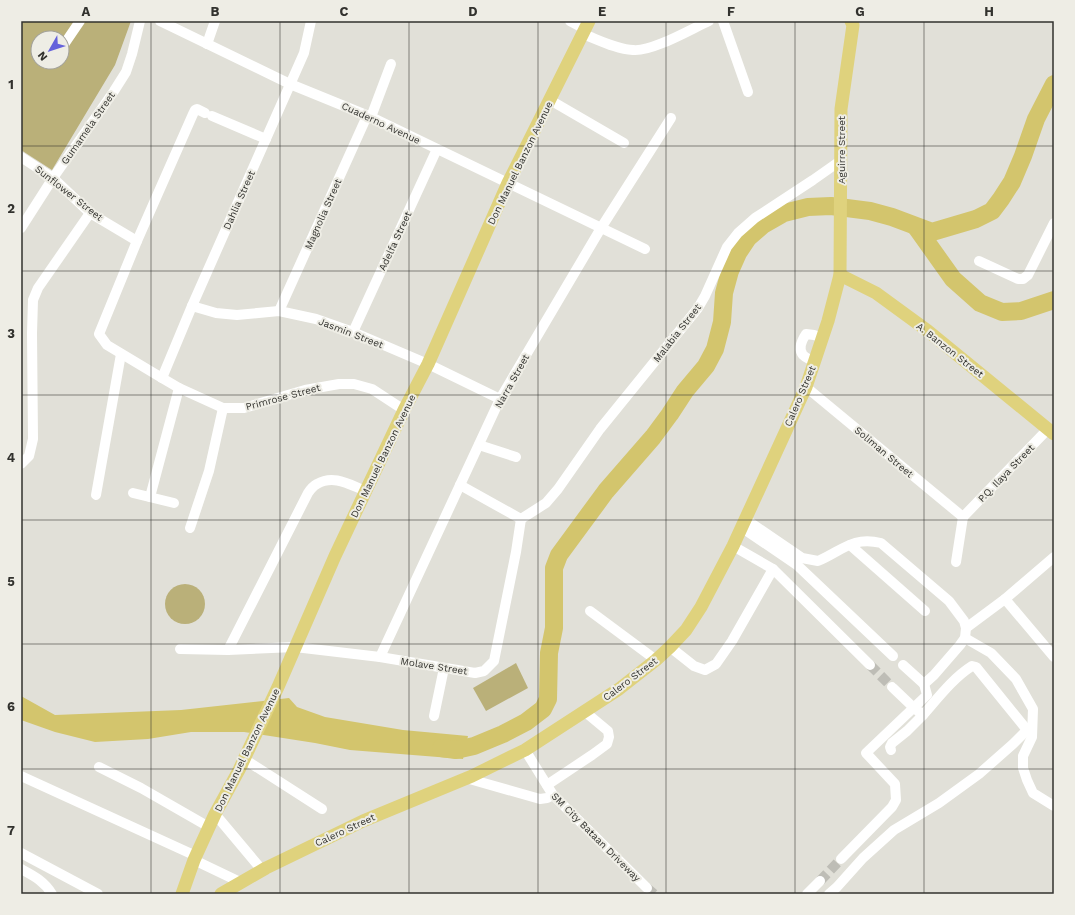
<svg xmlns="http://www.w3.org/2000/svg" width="1075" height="915" font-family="'Work Sans',sans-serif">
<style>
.green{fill:#bab079;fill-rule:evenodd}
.water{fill:#d3c56d}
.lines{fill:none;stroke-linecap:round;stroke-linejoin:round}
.river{stroke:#d3c56d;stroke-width:18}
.minor-tunnel{stroke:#bebdb6;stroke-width:10;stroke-dasharray:10 5;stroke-linecap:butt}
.minor{stroke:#fff;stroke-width:10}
.major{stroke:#dfd27d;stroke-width:13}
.grid{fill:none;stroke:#32322e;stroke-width:1;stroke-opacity:0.55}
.labels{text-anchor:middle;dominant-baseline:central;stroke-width:4;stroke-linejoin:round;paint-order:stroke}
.street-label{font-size:10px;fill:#32322e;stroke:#eeede5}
.neatline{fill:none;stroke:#32322e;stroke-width:1.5}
.grid-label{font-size:13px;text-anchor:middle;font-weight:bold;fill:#32322e}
</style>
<rect width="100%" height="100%" fill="#e1e0d8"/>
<g class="green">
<path d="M21 21H131L115 65 52 170 21 150ZM38 38H62V62H38Z"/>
<circle cx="185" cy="604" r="20"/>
<polygon points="516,663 528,688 486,711 473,688"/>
</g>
<polygon class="water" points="21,696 55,715 181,710 289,698 297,707 325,717 403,730 468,736 463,759 350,750 315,743 244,732 191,732 148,739 95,742 55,732 21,720"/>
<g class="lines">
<g class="river">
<polyline points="916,227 953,279 980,303 1002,312 1021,311 1054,300"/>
<polyline points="441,748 456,750 474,746 503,734 526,722 543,709 548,699 549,653 554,628 554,568 559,555 606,491 653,437 670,414 685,391 706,366 715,349 722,322 724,293 730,271 738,253 748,238 763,225 784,213 808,207 831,206 870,211 892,217 932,232 976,219 992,211 1001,199 1012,182 1023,156 1036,119 1054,84"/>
</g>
<g class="minor-tunnel">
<polyline points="870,665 892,687"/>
<polyline points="820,881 841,859"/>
<polyline points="647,888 654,894"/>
</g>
<g class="minor">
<polyline points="160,21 290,84 371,117 645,249"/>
<polyline points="570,21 585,29"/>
<polyline points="723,21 748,92"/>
<path d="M583 34C599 40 616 49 633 50 652 52 691 29 709 21"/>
<polyline points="65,43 80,21"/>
<polyline points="207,44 215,21"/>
<polyline points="550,100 624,143"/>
<polyline points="205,113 197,109 195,110 193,114 137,241 99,334 107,345 162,378 179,388 223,408 244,408 305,390 339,384 354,384 372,389 404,410"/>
<polyline points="212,116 266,139"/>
<polyline points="371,117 391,64"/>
<polyline points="21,157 53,178 90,213 137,241"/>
<polyline points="21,228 53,178 114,91 126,72 132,54 140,21"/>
<polyline points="979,261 1018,279 1023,279 1028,275 1054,223"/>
<polyline points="192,306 216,313 237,315 279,311 316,319 353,332 428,364 500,399"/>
<polyline points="279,311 367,116"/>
<polyline points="353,332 437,149"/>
<path d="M815 361C811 360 806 358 803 355 798 349 802 340 806 334L814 335 823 338"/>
<polyline points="162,378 192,306 304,53 311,21"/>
<polyline points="806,387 963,517"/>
<polyline points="479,445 516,457"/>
<polyline points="21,464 29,456 33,439 32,333 33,300 38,288 90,213"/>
<polyline points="460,485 521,519"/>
<polyline points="133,493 174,503"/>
<polyline points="96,495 121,354"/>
<polyline points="150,497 179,388"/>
<polyline points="963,517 1048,429"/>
<polyline points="521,519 546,503 558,489 600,429 698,308 705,296 727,247 738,233 755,218 813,180 840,161"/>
<path d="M745 519 802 558 818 561C842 551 852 536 881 543L949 601 964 621 966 628 965 638 960 645 934 675 924 684 903 665"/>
<polyline points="741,527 797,565 893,656"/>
<polyline points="190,528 209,471 223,408"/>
<polyline points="850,545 925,611"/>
<polyline points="733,546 773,569 870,665"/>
<polyline points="1054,557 1005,599 1054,657"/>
<polyline points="956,562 963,517"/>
<polyline points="590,611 656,660"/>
<polyline points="966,628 1005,599"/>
<polyline points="965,638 991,653 1016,679 1033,709 1032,737 1023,756 1023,768 1027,780 1033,793 1054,806"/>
<polyline points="670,647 694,666 705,670 716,664 732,641 773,569"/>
<polyline points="180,649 228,650 295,647 380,657 475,673 484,671 494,661 516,552 521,519"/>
<path d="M228 650 308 493C310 490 313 486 317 484 334 474 350 485 366 491"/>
<polyline points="380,657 500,399 601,228 671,118"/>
<polyline points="434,716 444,668"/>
<polyline points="525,750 553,795 647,888"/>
<polyline points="891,750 890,747 892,743 907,731 923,715 913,707 892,687"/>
<polyline points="244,759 322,809"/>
<polyline points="99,767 141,788 209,827"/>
<polyline points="21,776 196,856"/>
<polyline points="466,778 540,799 547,798 553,795"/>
<polyline points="547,785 592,755 607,744 609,737 608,731 584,711"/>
<polyline points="215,814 262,870"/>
<polyline points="21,853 98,894"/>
<polyline points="841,859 892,807 896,800 895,784 866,753 927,695 924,684"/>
<polyline points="194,860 240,882"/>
<path d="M21 869C34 876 44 881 52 894"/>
<polyline points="807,894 820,881"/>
<path d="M829 894 837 887 863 858 894 830 939 803 979 774 1013 744 1027 730 976 667 972 666C953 678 938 698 923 715"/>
</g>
<g class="major">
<polyline points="840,275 876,293 928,331 1054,434"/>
<polyline points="182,894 194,860 215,814 239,770 278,687 335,556 404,410 428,364 508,183 589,21"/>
<polyline points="221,894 266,868 363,821 472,776 525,750 619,689 656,660 670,647 686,630 701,607 733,546 806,387 828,321 840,275 841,109 853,25 851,21"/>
</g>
</g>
<path class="grid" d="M151 21V894M280 21V894M409 21V894M538 21V894M666 21V894M795 21V894M924 21V894M21 146H1054M21 271H1054M21 395H1054M21 520H1054M21 644H1054M21 769H1054"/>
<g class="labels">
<g class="street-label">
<text transform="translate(381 123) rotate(25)">Cuaderno Avenue</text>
<text transform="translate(88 128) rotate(-55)">Gumamela Street</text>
<text transform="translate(841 150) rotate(-90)">Aguirre Street</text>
<text transform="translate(520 163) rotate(-64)">Don Manuel Banzon Avenue</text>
<text transform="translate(69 193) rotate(38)">Sunflower Street</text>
<text transform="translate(239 200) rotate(-66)">Dahlia Street</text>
<text transform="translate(323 214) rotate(-66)">Magnolia Street</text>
<text transform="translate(395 241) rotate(-65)">Adelfa Street</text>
<text transform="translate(351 333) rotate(21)">Jasmin Street</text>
<text transform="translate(677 333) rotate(-52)">Malabia Street</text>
<text transform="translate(950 350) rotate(38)">A. Banzon Street</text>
<text transform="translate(512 381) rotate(-61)">Narra Street</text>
<text transform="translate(800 396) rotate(-67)">Calero Street</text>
<text transform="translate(283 397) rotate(-15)">Primrose Street</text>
<text transform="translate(884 452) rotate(40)">Soliman Street</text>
<text transform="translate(383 456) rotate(-64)">Don Manuel Banzon Avenue</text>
<text transform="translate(1006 473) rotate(-46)">P.Q. Ilaya Street</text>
<text transform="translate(434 666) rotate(9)">Molave Street</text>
<text transform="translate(630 679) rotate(-37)">Calero Street</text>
<text transform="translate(247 750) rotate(-64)">Don Manuel Banzon Avenue</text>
<text transform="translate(345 830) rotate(-25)">Calero Street</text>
<text transform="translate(596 837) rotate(45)">SM City Bataan Driveway</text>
</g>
</g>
<rect width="1075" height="915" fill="none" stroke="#eeede5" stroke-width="44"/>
<g transform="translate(50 50) rotate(231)"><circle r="19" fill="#eeede5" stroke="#a3a29c"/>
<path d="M0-3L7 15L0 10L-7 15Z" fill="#6562db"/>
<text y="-6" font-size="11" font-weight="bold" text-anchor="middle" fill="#32322e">N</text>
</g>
<rect x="22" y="22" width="1031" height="871" class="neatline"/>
<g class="grid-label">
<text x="86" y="16">A</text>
<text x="215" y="16">B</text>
<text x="344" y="16">C</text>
<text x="473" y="16">D</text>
<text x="602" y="16">E</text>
<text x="731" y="16">F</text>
<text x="860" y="16">G</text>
<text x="989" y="16">H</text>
<text x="11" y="89">1</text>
<text x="11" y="213">2</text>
<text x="11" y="338">3</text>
<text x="11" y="462">4</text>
<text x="11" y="586">5</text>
<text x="11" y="711">6</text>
<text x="11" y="835">7</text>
</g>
</svg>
